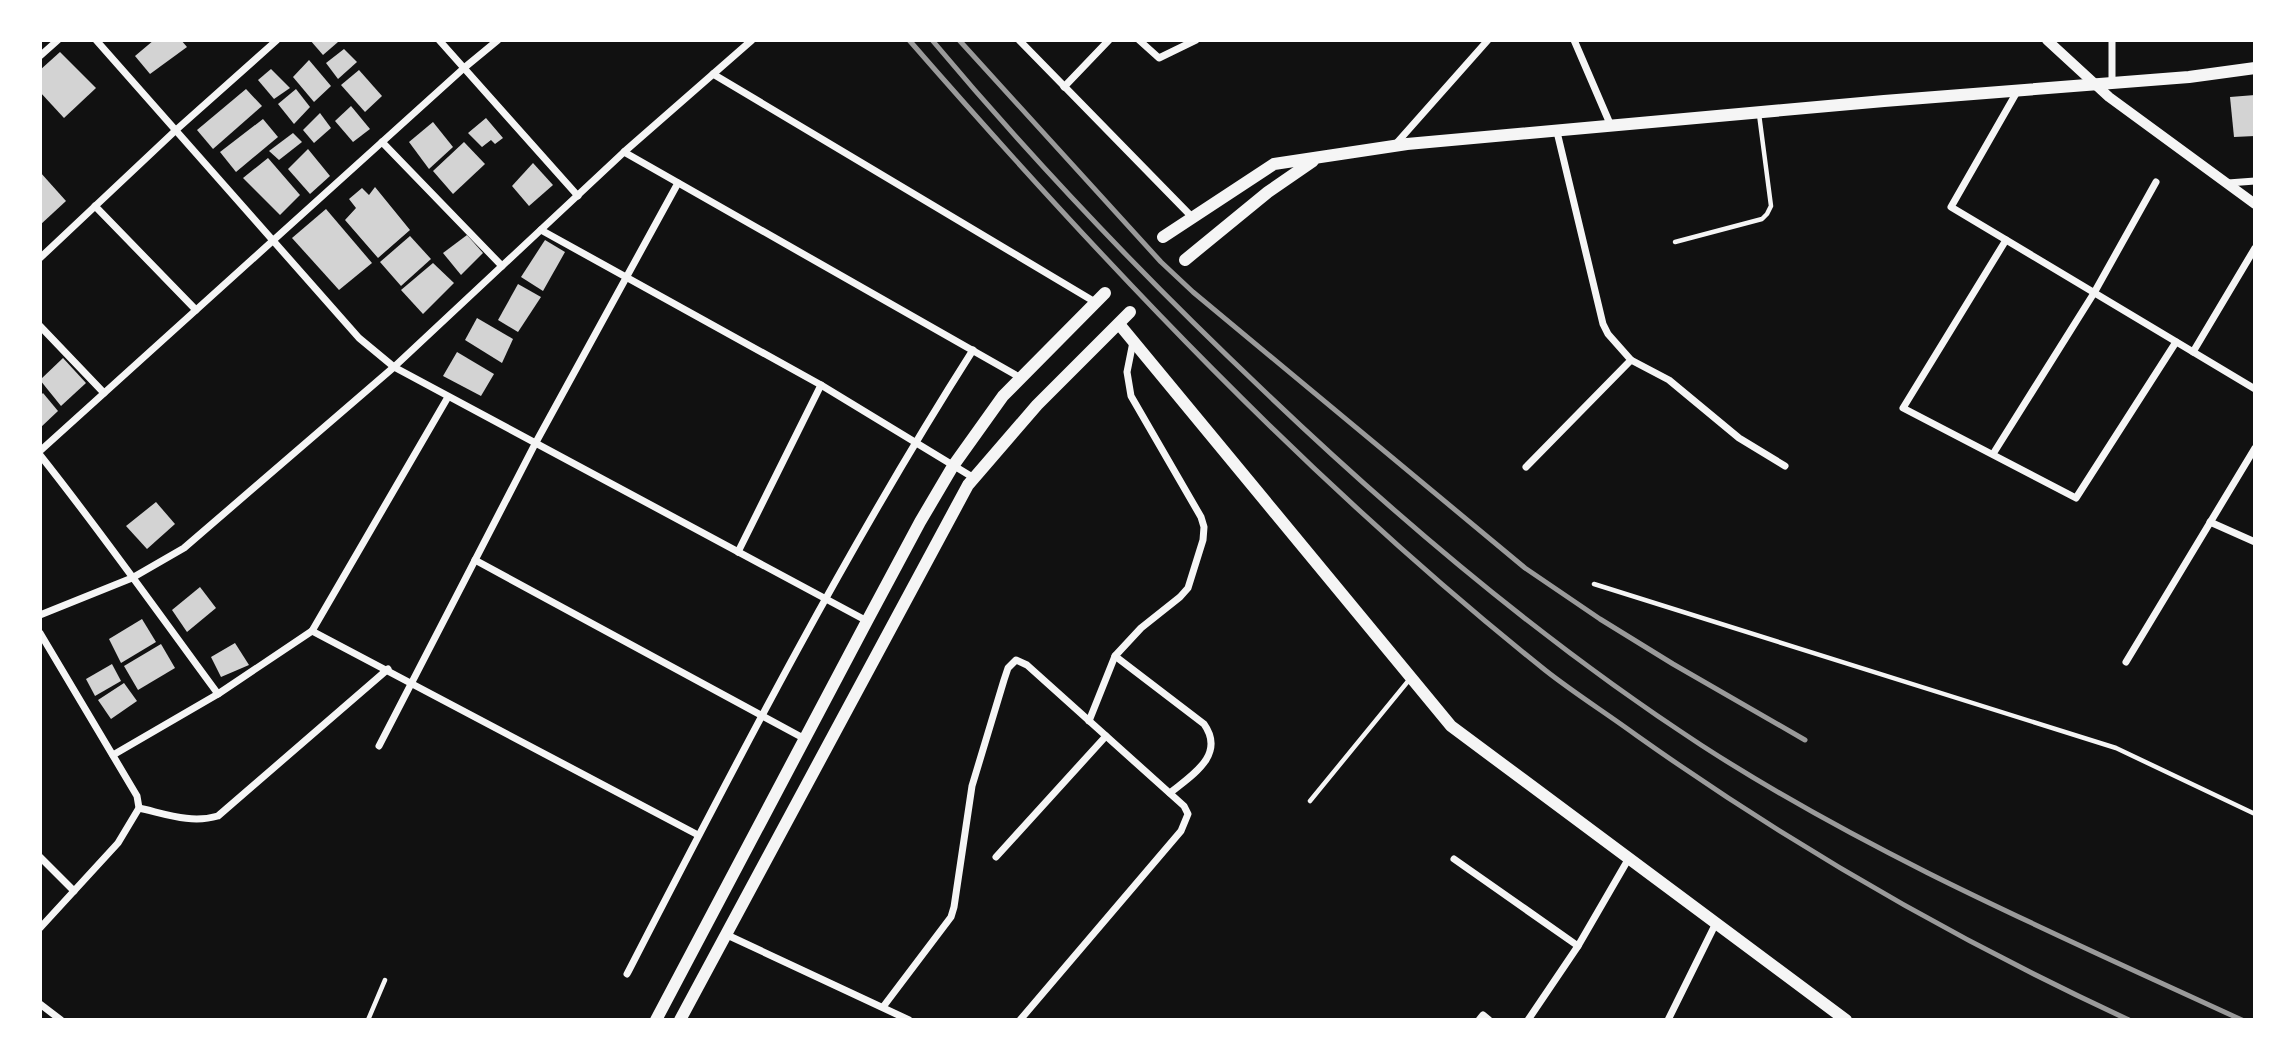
<svg xmlns="http://www.w3.org/2000/svg" width="2295" height="1060" font-family="'Space Grotesk',sans-serif">
<style>
.building{fill:#d3d3d3}
.lines{fill:none;stroke-linecap:round;stroke-linejoin:round}
.service{stroke:#f5f5f5;stroke-width:4.5}
.minor{stroke:#f5f5f5;stroke-width:7}
.tertiary{stroke:#f5f5f5;stroke-width:10}
.secondary{stroke:#f5f5f5;stroke-width:12}
.rail{stroke:#9a9a9a;stroke-width:5}
</style>
<rect width="100%" height="100%" fill="#111"/>
<g class="building">
<polygon points="154,40 181,40 187,47 150,74 135,56"/>
<polygon points="310,40 336,40 338,42 323,55"/>
<polygon points="344,49 357,62 338,79 326,63"/>
<polygon points="60,52 96,88 64,118 40,92 40,70"/>
<polygon points="309,60 331,86 314,102 293,77"/>
<polygon points="271,69 290,88 274,99 258,80"/>
<polygon points="359,70 382,96 365,112 341,85"/>
<polygon points="246,89 262,106 213,149 197,130"/>
<polygon points="296,89 310,107 294,124 278,104"/>
<polygon points="2255,95 2255,136 2234,137 2230,97"/>
<polygon points="351,106 370,129 353,142 335,121"/>
<polygon points="320,113 331,128 314,143 303,130"/>
<polygon points="486,118 503,138 495,144 491,140 482,147 468,133"/>
<polygon points="263,119 278,137 236,172 220,152"/>
<polygon points="433,122 453,147 429,169 409,142"/>
<polygon points="293,133 302,142 279,160 269,151"/>
<polygon points="464,142 485,164 453,194 433,171"/>
<polygon points="308,149 330,176 310,194 288,169"/>
<polygon points="268,158 300,195 280,215 243,178"/>
<polygon points="533,163 553,185 529,206 512,186"/>
<polygon points="40,172 66,201 40,225"/>
<polygon points="375,187 410,230 378,258 345,220 356,208 349,199 362,188 369,195"/>
<polygon points="326,209 372,263 339,290 292,238"/>
<polygon points="467,235 483,253 461,275 443,253"/>
<polygon points="410,236 431,259 401,286 380,262"/>
<polygon points="545,240 565,252 543,291 521,277"/>
<polygon points="433,263 454,283 423,314 401,290"/>
<polygon points="518,284 541,297 518,332 498,320"/>
<polygon points="477,318 513,339 502,363 465,340"/>
<polygon points="457,352 494,374 481,396 443,376"/>
<polygon points="63,358 86,383 61,406 40,380"/>
<polygon points="43,393 58,411 40,428 40,396"/>
<polygon points="156,502 175,524 147,549 126,526"/>
<polygon points="200,587 216,608 187,632 172,610"/>
<polygon points="142,619 156,642 121,663 109,639"/>
<polygon points="235,643 249,665 221,677 211,657"/>
<polygon points="161,644 175,668 138,690 124,666"/>
<polygon points="112,664 121,681 95,696 86,679"/>
<polygon points="124,683 137,701 111,719 98,700"/>
</g>
<g class="lines">
<g class="service">
<polyline points="1675,242 1762,219 1767,214 1771,206 1759,114"/>
<polyline points="1594,584 2116,748 2255,814"/>
<polyline points="1310,801 1409,680"/>
<polyline points="368,1020 385,980"/>
</g>
<g class="minor">
<polyline points="96,40 359,338 394,367 867,621"/>
<polyline points="439,40 578,196"/>
<polyline points="1019,40 1192,217"/>
<polyline points="1139,40 1159,58 1196,40"/>
<polyline points="1574,40 1611,126"/>
<polyline points="2112,40 2112,82"/>
<polyline points="40,56 58,40"/>
<polyline points="713,74 1095,302"/>
<polyline points="1064,87 1109,40"/>
<polyline points="2018,90 1951,207 2255,389"/>
<polyline points="382,142 502,266"/>
<polyline points="1394,146 1488,40"/>
<polyline points="624,152 1021,378"/>
<polyline points="2228,183 2255,181"/>
<polyline points="95,206 196,310"/>
<polyline points="541,230 821,385 974,478"/>
<polyline points="2006,240 1903,408 2076,498 2176,342"/>
<polyline points="40,258 176,130 277,40"/>
<polyline points="40,326 104,393"/>
<polyline points="2193,352 2255,248"/>
<polyline points="1631,360 1669,380 1739,438 1785,466"/>
<polyline points="448,397 312,631 698,835"/>
<polyline points="40,451 464,68 498,40"/>
<polyline points="1993,454 2094,293 2156,182"/>
<path d="M40 455C102 533 159 614 218 694"/>
<polyline points="1526,467 1631,360 1608,334 1603,324 1557,132"/>
<polyline points="2210,522 2255,542"/>
<polyline points="738,552 821,385"/>
<polyline points="475,560 805,739"/>
<polyline points="40,615 132,578 184,548 394,367 624,152 752,40"/>
<polyline points="40,633 137,796 139,808 118,843 40,928"/>
<path d="M1115 656 1204 724C1226 755 1192 775 1170 793"/>
<polyline points="2126,662 2255,448"/>
<polyline points="1089,721 1115,656 1141,628 1180,597 1188,588 1203,540 1204,527 1201,517 1131,396 1127,372 1133,342"/>
<polyline points="379,746 535,444 678,183"/>
<polyline points="113,755 218,694 312,631"/>
<path d="M139 808C166 814 191 824 218 816L388 669"/>
<polyline points="40,857 74,891"/>
<polyline points="996,857 1106,736"/>
<polyline points="1454,859 1578,946 1629,858"/>
<polyline points="725,934 909,1020"/>
<path d="M627 974C736 763 845 551 973 350"/>
<polyline points="40,1004 61,1020"/>
<polyline points="883,1007 951,917 954,907 972,786 1004,680 1008,668 1016,660 1027,665 1184,806 1188,814 1181,831 1020,1020"/>
<polyline points="1479,1020 1483,1015 1489,1020"/>
<polyline points="1528,1020 1578,946"/>
<polyline points="1668,1020 1716,923"/>
</g>
<polyline class="tertiary" points="2047,40 2109,97 2255,204"/>
<g class="secondary">
<polyline points="1163,237 1274,164 1407,144 1884,101 2189,77 2255,68"/>
<polyline points="1185,260 1268,192 1313,161"/>
<polyline points="1119,324 1451,726 1846,1020"/>
<polyline points="656,1020 867,621 920,522 953,466 1003,396 1105,293"/>
<polyline points="680,1020 968,485 1037,405 1130,312"/>
</g>
<g class="rail">
<path d="M909 40C1105 265 1312 484 1545 670 1574 693 1606 713 1636 735 1791 845 1956 940 2129 1020"/>
<path d="M932 40C1035 163 1146 279 1263 390 1399 520 1543 642 1701 745 1871 855 2058 935 2242 1020"/>
<polyline points="959,40 1161,262 1193,292 1525,568 1600,619 1673,664 1805,740"/>
</g>
</g>
<rect width="2295" height="1060" fill="none" stroke="#ffffff" stroke-width="84"/>
</svg>
